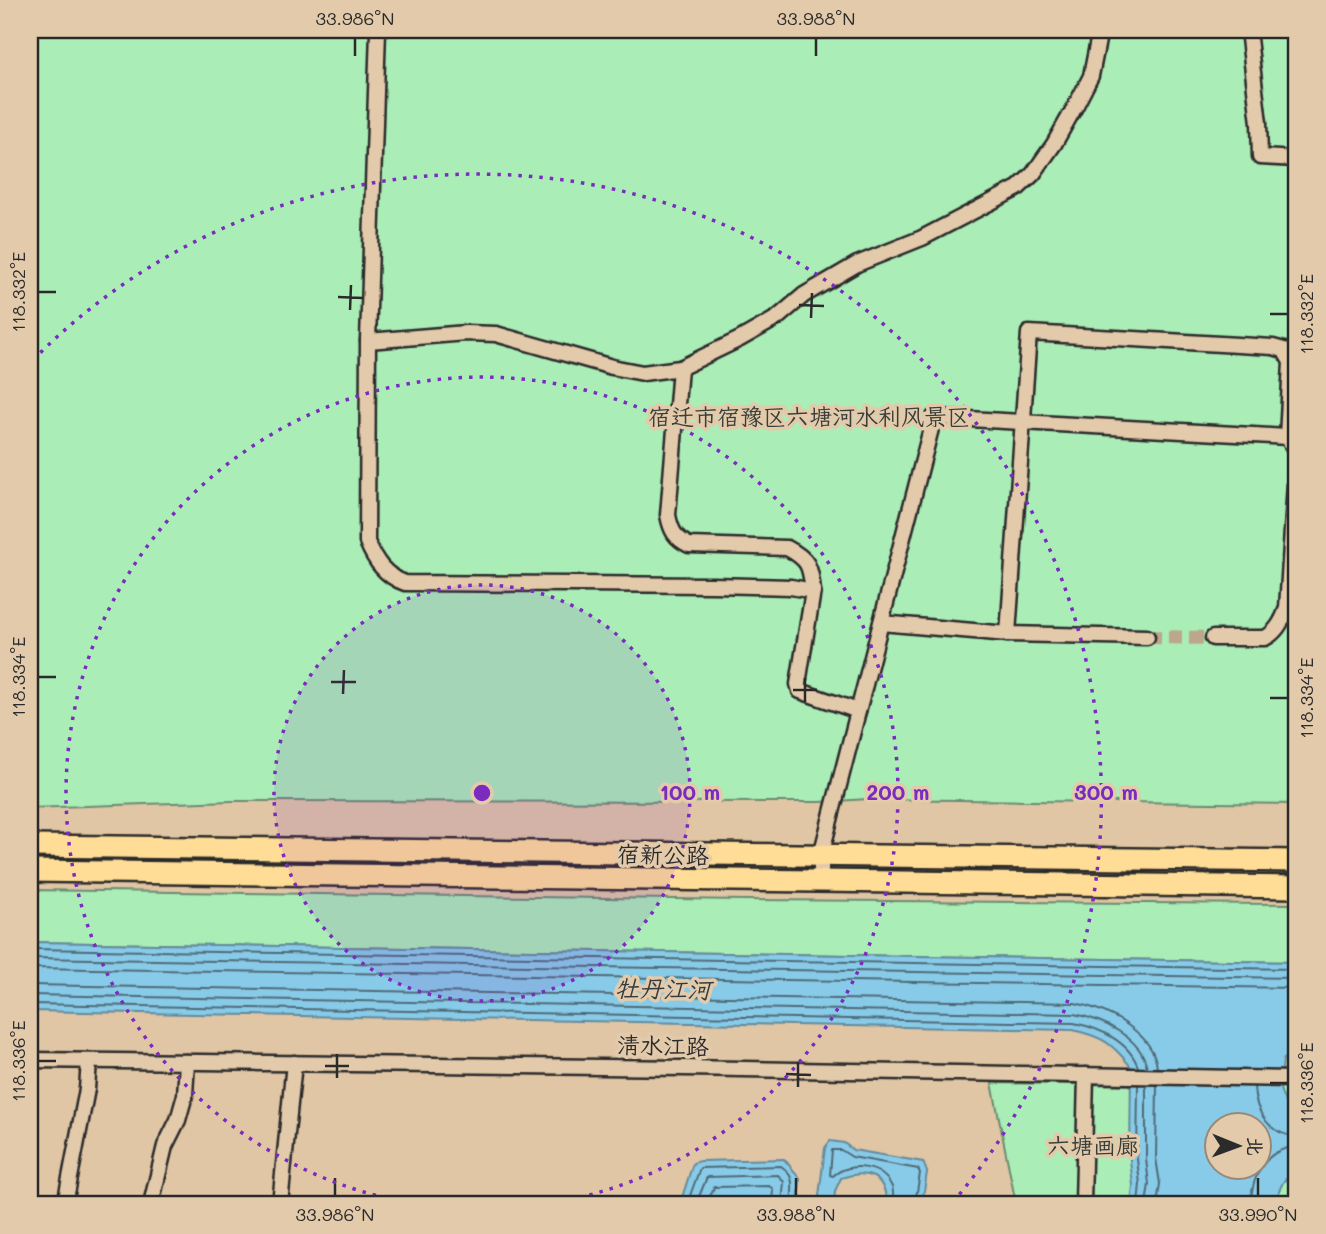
<svg xmlns="http://www.w3.org/2000/svg" width="1326" height="1234" font-family="Mali,'LXGW WenKai TC',sans-serif">
<style>
.green{fill:#aaedb7;stroke:#6a8c71;stroke-width:2;fill-rule:evenodd}
.water{fill:#88cbe9;stroke:#638b9d;stroke-width:2;fill-rule:evenodd}
.lines{fill:none;stroke-linecap:round;stroke-linejoin:round}
.shore{stroke:#506b77;stroke-width:2}
.minor-tunnel{stroke:#bca78c;stroke-width:14;stroke-dasharray:14 7;stroke-linecap:butt}
.minor-casing{stroke:#2b2b2b;stroke-width:19}
.highway-casing{stroke:#2b2b2b;stroke-width:26}
.minor{stroke:#e3caab;stroke-width:14}
.highway{stroke:#ffdd96;stroke-width:21}
.ticks{fill:none;stroke:#2b2b2b;stroke-width:2.5}
.ring{fill:none;stroke:#7b2cbf;stroke-width:3.5;stroke-dasharray:3.5 7}
.labels{text-anchor:middle;dominant-baseline:central;stroke-width:7;stroke-linejoin:round;paint-order:stroke}
.park-label{font-size:23px;fill:#383e39;stroke:#e3caab}
.street-label{font-size:23px;fill:#2b2b2b;stroke:#e3caab}
.water-label{font-size:24px;font-style:italic;fill:#343b3e;stroke:#e3caab}
.centre{fill:#7b2cbf;stroke:#e3caab;stroke-width:3.5}
.ring-label{font-size:21px;text-anchor:middle;font-weight:bold;fill:#7b2cbf;stroke:#e3caab;stroke-width:7;stroke-linejoin:round;paint-order:stroke}
.neatline{fill:none;stroke:#2b2b2b;stroke-width:2.5}
.ticks-label{font-size:18px;text-anchor:middle;fill:#2b2b2b}
</style>
<rect width="100%" height="100%" fill="#e0c6a4"/>
<filter id="ink" filterUnits="userSpaceOnUse"><feTurbulence type="fractalNoise" baseFrequency=".0143" numOctaves="2"/><feDisplacementMap in="SourceGraphic" scale="14" xChannelSelector="R" yChannelSelector="G"/><feConvolveMatrix kernelMatrix="1 2 1 2 8 2 1 2 1" color-interpolation-filters="sRGB"/></filter>
<g filter="url(#ink)">
<g class="green">
<polygon points="30,30 1296,30 1296,804 868,799 820,802 232,801 30,808"/>
<polygon points="30,890 745,900 1296,904 1296,962 30,942"/>
<path d="M992 1083 1296 1087V1204H1016ZM1218 1126H1260V1168H1218Z"/>
</g>
<g class="water">
<path d="M30 942 1296 962V1048L1283 1060 1280 1089 1287 1107 1296 1111V1172C1282 1177 1278 1190 1277 1204H1131L1133 1185 1130 1160 1131 1067C1112 1043 1103 1037 1073 1030L30 1011ZM1218 1126H1260V1168H1218Z"/>
<path d="M830 1141 844 1143 853 1150 923 1162 927 1172 922 1204H887C885 1175 867 1169 841 1178L835 1191 834 1204H818L825 1148Z"/>
<polygon points="784,1159 800,1178 798,1204 680,1204 693,1163 700,1161"/>
</g>
<g class="lines">
<g class="shore">
<polyline points="30,949 1296,969"/>
<polyline points="30,958 1296,978"/>
<polyline points="30,968 1296,988"/>
<path d="M30 985 1075 1003C1106 1009 1154 1032 1157 1068"/>
<path d="M30 995 1074 1014C1101 1019 1142 1037 1147 1068"/>
<path d="M30 1004 1074 1023C1099 1028 1129 1041 1138 1067"/>
<polyline points="1138,1085 1137,1159 1140,1184 1138,1204"/>
<polyline points="1146,1085 1146,1159 1149,1184 1146,1204"/>
<polyline points="1157,1085 1156,1158 1160,1184 1157,1204"/>
<path d="M1254 1087C1255 1112 1270 1135 1296 1136"/>
<path d="M687 1204 700 1168 781 1166C796 1176 792 1188 791 1204"/>
<polyline points="696,1204 707,1177 778,1175 784,1182 782,1204"/>
<polyline points="707,1204 714,1187 769,1186 773,1189 772,1204"/>
<path d="M893 1204C893 1199 894 1192 892 1187 882 1165 850 1161 833 1176L830 1175 832 1150H841L852 1157 918 1169 920 1173 915 1204"/>
<path d="M1251 1204C1251 1177 1266 1148 1296 1147"/>
</g>
<polyline class="minor-tunnel" points="1147,637 1213,638"/>
<defs>
<g id="minor">
<path d="M378 30 368 341 367 542C375 561 385 576 405 583L713 585 791 587 813 591 798 684 800 691 858 711"/>
<polyline points="1248,30 1259,123 1260,157 1296,159"/>
<polyline points="368,341 466,333 496,334 612,367 643,373 680,368 740,339 777,318 804,295 857,264 922,238 1018,188 1033,174 1054,144 1076,105 1091,76 1100,30"/>
<path d="M680 368 668 515C671 531 675 538 689 545L787 548C810 560 810 567 813 591"/>
<polyline points="881,623 1008,634 1029,333 1273,347 1284,350 1291,362 1287,437"/>
<polyline points="1008,634 1147,637"/>
<path d="M1213 638H1265C1277 632 1283 620 1287 608L1296 467"/>
<polyline points="821,882 821,855 934,417 1287,437 1295,449 1296,454"/>
<polyline points="30,1060 684,1068 1296,1079"/>
<polyline points="30,1202 67,1204"/>
<polyline points="65,1204 87,1089 89,1061"/>
<polyline points="151,1204 165,1146 178,1120 185,1095 187,1062"/>
<polyline points="280,1204 294,1063"/>
<polyline points="1083,1204 1086,1075"/>
</g>
<g id="highway">
<polyline points="30,846 1296,861"/>
<polyline points="30,871 1296,887"/>
</g>
</defs>
<use href="#minor" class="minor-casing"/>
<use href="#highway" class="highway-casing"/>
<use href="#minor" class="minor"/>
<use href="#highway" class="highway"/>
</g>
</g>
<path class="ticks" d="M355 56V38M816 56V38M38 292H56M338 297 363 298M799 305 824 306M350 310 351 285M1270 314H1288M811 318 812 293M38 677H56M331 682H356M793 690H817M343 694 344 670M1270 698H1288M805 702V678M38 1061H56M325 1066H349M786 1074 811 1075M337 1078V1054M1270 1083H1288M798 1087V1062M335 1196V1178M796 1196V1178M1258 1196V1178"/>
<circle cx="482" cy="793" r="208" fill="#7b2cbf" fill-opacity=".12"/>
<g class="ring">
<circle cx="482" cy="793" r="208"/>
<path d="M417 1204A416 416 0 1 1 547 1204"/>
<path d="M33 360A624 624 0 0 1 953 1202"/>
</g>
<g class="labels">
<g class="park-label">
<text x="809" y="416">宿迁市宿豫区六塘河水利风景区</text>
<text x="1093" y="1145">六塘画廊</text>
</g>
<g class="street-label">
<text transform="translate(663 854) rotate(1)">宿新公路</text>
<text transform="translate(663 1045) rotate(1)">清水江路</text>
</g>
<g class="water-label">
<text transform="translate(663 988) rotate(1)">牡丹江河</text>
</g>
</g>
<circle cx="482" cy="793" r="10" class="centre"/>
<g class="ring-label">
<text x="690" y="800">100 m</text>
<text x="898" y="800">200 m</text>
<text x="1106" y="800">300 m</text>
</g>
<rect width="1326" height="1234" fill="none" stroke="#e3caab" stroke-width="77"/>
<g transform="translate(1238 1146) rotate(91)"><circle r="33" fill="#e3caab" stroke="#998a78" stroke-width="2"/>
<path d="M0-5L12 26L0 18L-12 26Z" fill="#2b2b2b"/>
<text y="-10" font-size="19" font-weight="bold" text-anchor="middle" fill="#2b2b2b">北</text>
</g>
<rect x="38" y="38" width="1250" height="1158" class="neatline"/>
<g class="ticks-label">
<text x="355" y="25">33.986°N</text>
<text x="816" y="25">33.988°N</text>
<text transform="translate(19 292) rotate(-90)" y="6">118.332°E</text>
<text transform="translate(1307 314) rotate(-90)" y="6">118.332°E</text>
<text transform="translate(19 677) rotate(-90)" y="6">118.334°E</text>
<text transform="translate(1307 698) rotate(-90)" y="6">118.334°E</text>
<text transform="translate(19 1061) rotate(-90)" y="6">118.336°E</text>
<text transform="translate(1307 1083) rotate(-90)" y="6">118.336°E</text>
<text x="335" y="1221">33.986°N</text>
<text x="796" y="1221">33.988°N</text>
<text x="1258" y="1221">33.990°N</text>
</g>
</svg>
